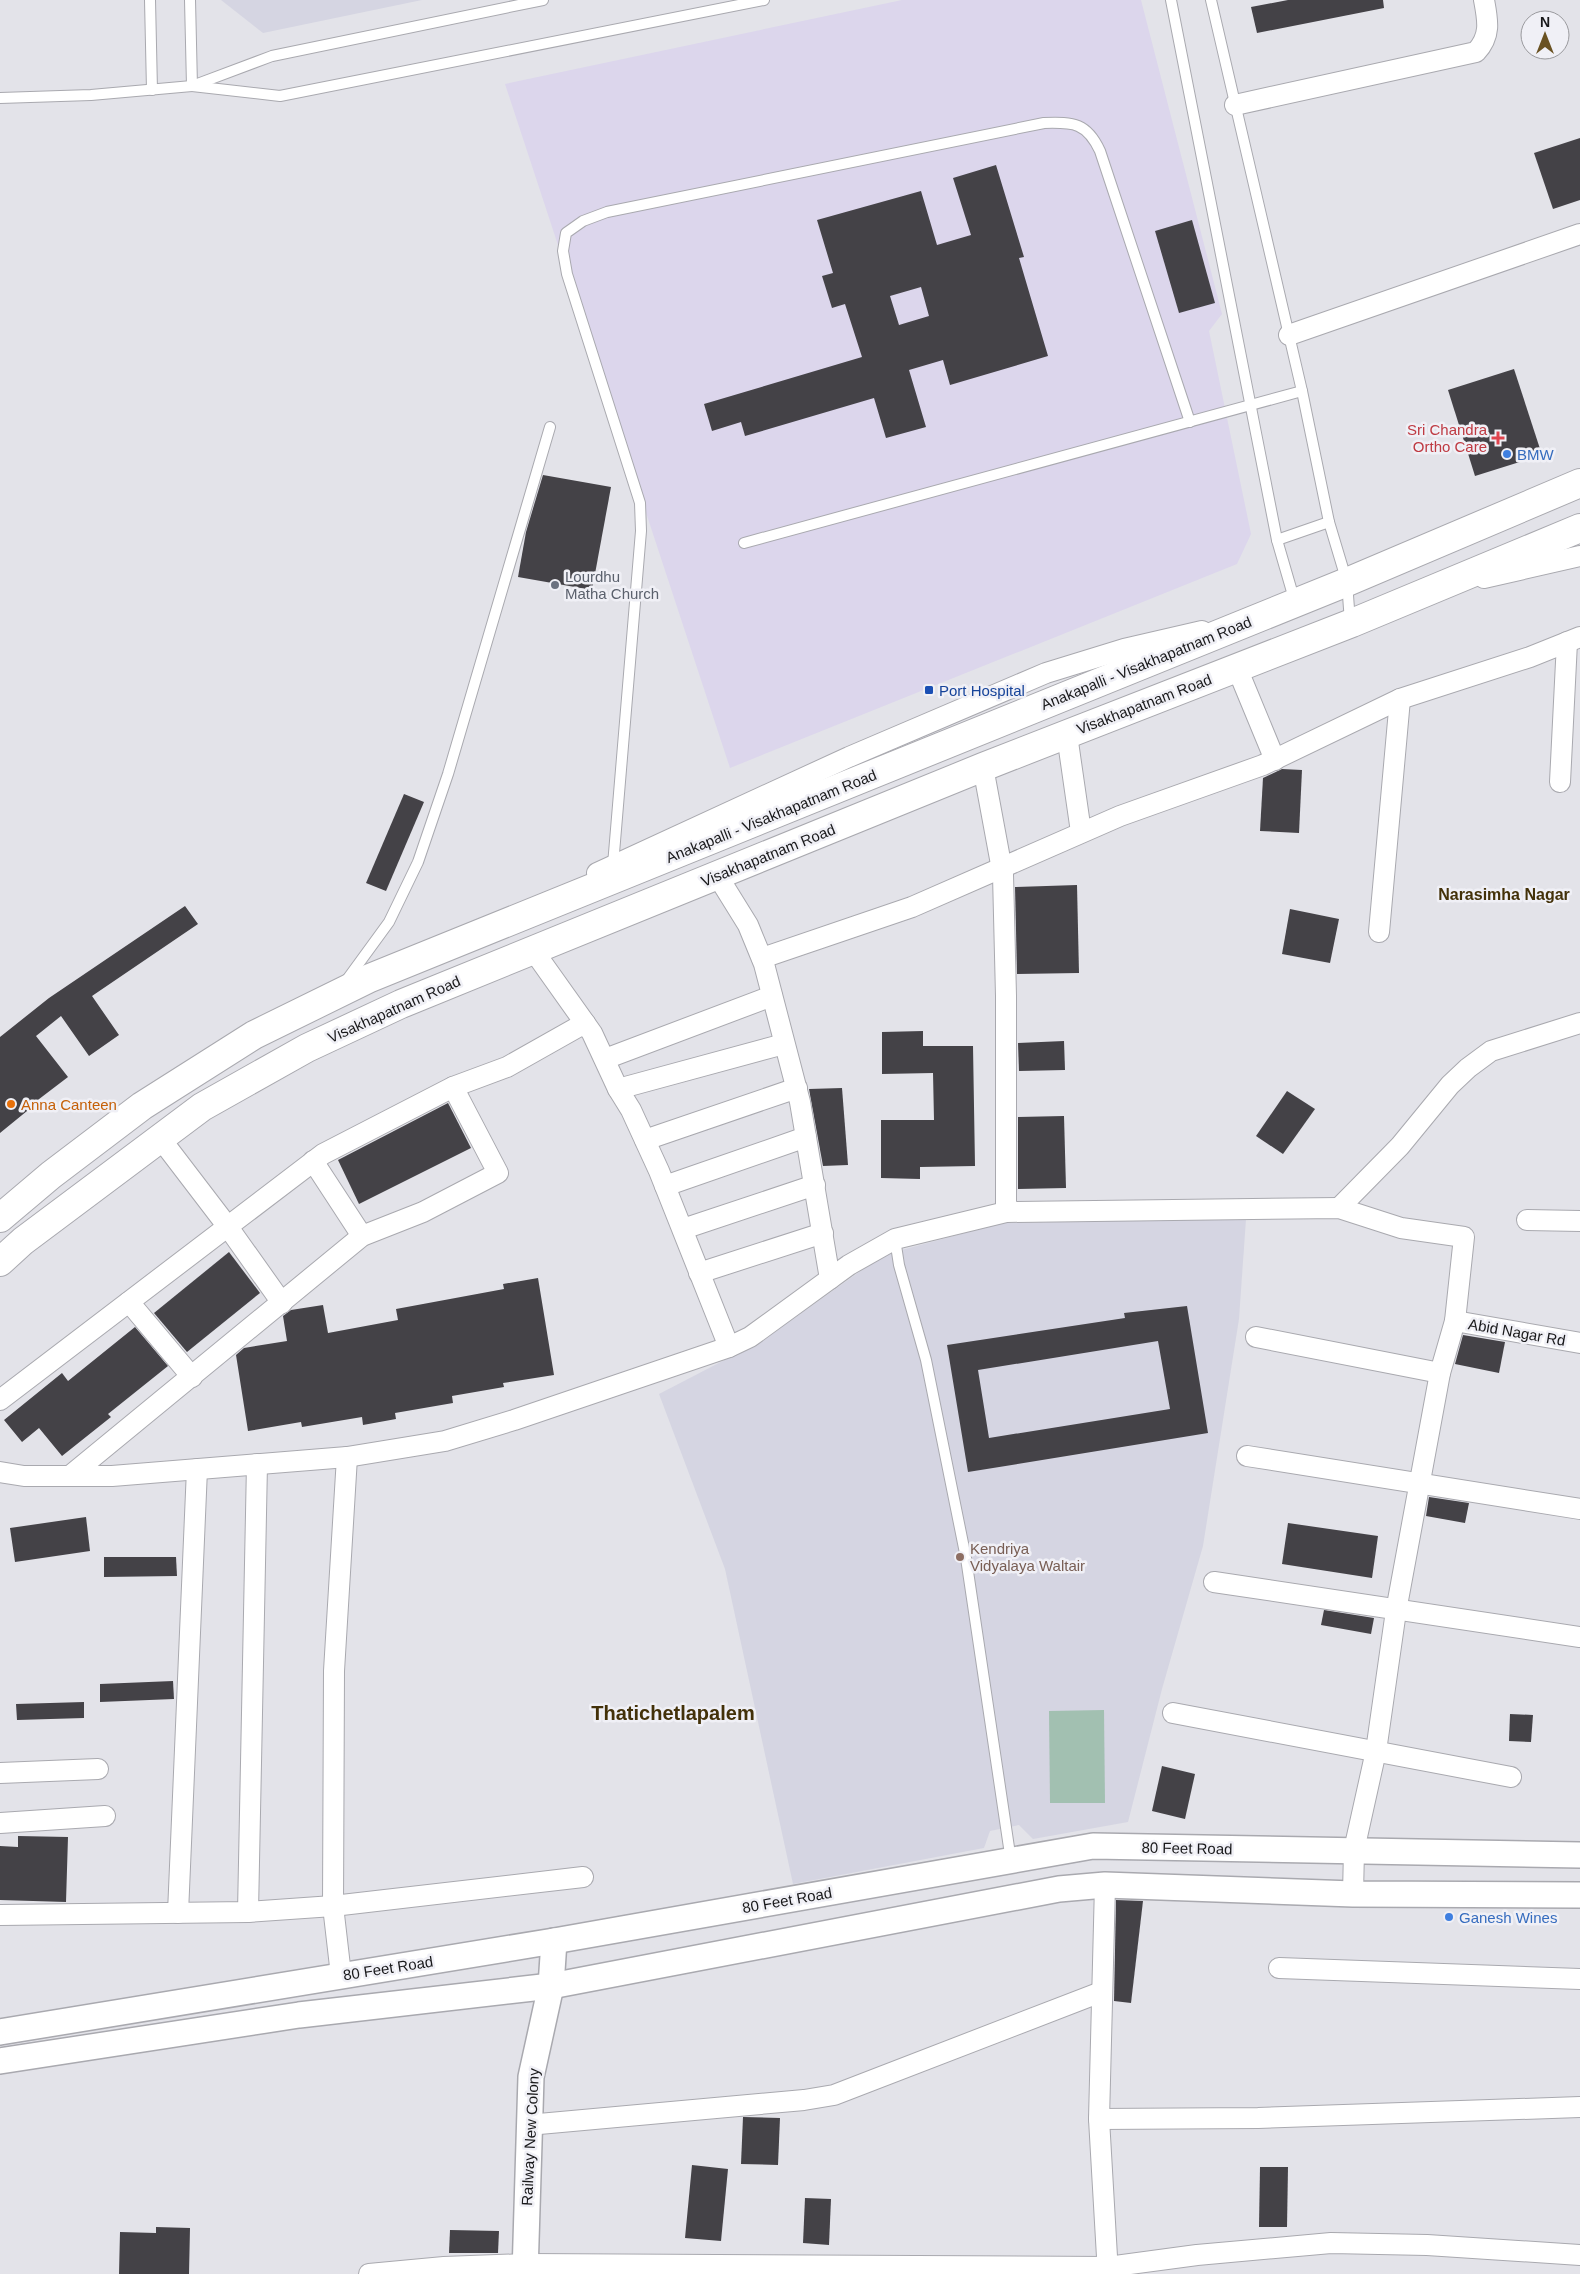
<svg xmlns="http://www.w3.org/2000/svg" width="1580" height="2274" font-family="Arial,sans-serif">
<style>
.built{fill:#d5d5e2}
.medical{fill:#dcd6ec}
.green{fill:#a2c0b1}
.building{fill:#444247;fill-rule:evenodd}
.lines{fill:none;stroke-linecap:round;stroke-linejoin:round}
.service-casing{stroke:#a9a9af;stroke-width:12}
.minor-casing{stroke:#a9a9af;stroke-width:22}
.tertiary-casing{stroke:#a9a9af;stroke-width:28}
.primary-casing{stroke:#a9a9af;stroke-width:30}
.service{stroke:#fff;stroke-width:10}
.minor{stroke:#fff;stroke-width:20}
.tertiary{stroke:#fff;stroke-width:25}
.primary{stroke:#fff;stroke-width:28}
.health-dot{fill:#e0444e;stroke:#f0f0f6;stroke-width:2}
.shop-dot{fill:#3f7fe0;stroke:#f0f0f6;stroke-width:2}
.worship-dot{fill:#6b7280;stroke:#f0f0f6;stroke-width:2}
.transit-dot{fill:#1a4fb4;stroke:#f0f0f6;stroke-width:2}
.food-dot{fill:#e8710a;stroke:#f0f0f6;stroke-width:2}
.education-dot{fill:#8d6e63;stroke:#f0f0f6;stroke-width:2}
.labels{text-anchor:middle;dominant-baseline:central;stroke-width:5;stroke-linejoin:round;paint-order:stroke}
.health-label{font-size:15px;fill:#be3a42;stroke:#f0f0f6;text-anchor:end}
.shop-label{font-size:15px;fill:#366cbe;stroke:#f0f0f6;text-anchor:start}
.worship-label{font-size:15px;fill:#5b616d;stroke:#f0f0f6;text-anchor:start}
.street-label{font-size:15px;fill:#19191b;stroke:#f0f0f6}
.transit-label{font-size:15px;fill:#164399;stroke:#f0f0f6;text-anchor:start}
.food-label{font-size:15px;fill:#c56008;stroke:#f0f0f6;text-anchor:start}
.education-label{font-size:15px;fill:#785e54;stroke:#f0f0f6;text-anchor:start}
.neighbourhood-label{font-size:16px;font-weight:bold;fill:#433109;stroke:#f0f0f6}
.district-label{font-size:20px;font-weight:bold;fill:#433109;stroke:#f0f0f6}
</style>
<rect width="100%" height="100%" fill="#e3e3e9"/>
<g class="built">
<polygon points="221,0 422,0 263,33"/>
<polygon points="1246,1219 1239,1319 1203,1546 1162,1689 1128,1822 1033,1839 1019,1825 990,1831 984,1848 793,1884 725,1569 659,1394 765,1339 883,1255 1002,1223"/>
</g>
<polygon class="medical" points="902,0 1141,0 1222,314 1209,331 1251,534 1237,564 730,768 505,84"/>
<polygon class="green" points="1104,1710 1105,1803 1050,1803 1049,1711"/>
<g class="building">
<polygon points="1288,0 1383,0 1384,8 1257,33 1251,7"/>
<polygon points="1580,138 1580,200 1553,209 1534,153"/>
<path d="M996 165 1024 257 1019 258 1048 356 950 385 943 360 909 370 926 427 886 438 874 398 745 436 741 422 712 431 704 404 862 357 845 304 832 308 822 276 833 273 817 220 921 191 937 245 971 235 953 178ZM921 287 929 316 899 325 890 296Z"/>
<polygon points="1192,220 1215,303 1179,313 1155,231"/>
<polygon points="1514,369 1542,455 1475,476 1448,390"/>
<polygon points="543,475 611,487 592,590 518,577 526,532"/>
<polygon points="1282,769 1302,770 1299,833 1260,831 1263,778"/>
<polygon points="404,794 424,802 386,891 366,883"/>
<polygon points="1077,885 1079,973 1017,974 1015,887"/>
<polygon points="185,906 198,924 92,996 119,1035 89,1056 61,1016 36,1036 68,1077 26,1109 27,1111 0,1133 0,1037 49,998"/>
<polygon points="1290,909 1339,919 1330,963 1282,954"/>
<polygon points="923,1031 923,1046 973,1046 975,1166 920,1167 920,1179 881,1178 881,1120 934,1120 933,1073 882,1074 882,1032"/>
<polygon points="1064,1041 1065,1070 1019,1071 1018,1043"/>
<polygon points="842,1088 848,1165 823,1166 809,1089"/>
<polygon points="1287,1091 1315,1109 1283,1154 1256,1136"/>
<polygon points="448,1103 471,1148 359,1204 338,1160"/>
<polygon points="1064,1116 1066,1188 1018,1189 1018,1117"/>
<polygon points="229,1252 260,1293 187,1352 154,1313"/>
<polygon points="538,1278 554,1375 503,1383 504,1387 452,1396 453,1403 395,1413 396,1419 363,1425 362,1417 302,1427 301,1422 248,1431 236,1355 244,1348 287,1341 283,1316 291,1310 323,1305 328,1333 398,1320 396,1309 504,1289 503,1284"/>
<path d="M1187 1306 1208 1433 968 1472 947 1345 1125 1318 1124 1313ZM1158 1341 1170 1409 989 1438 978 1370Z"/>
<polygon points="135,1327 168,1366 108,1414 111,1417 62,1456 39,1428 22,1442 4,1420 62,1373 68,1381"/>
<polygon points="1463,1335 1505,1342 1499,1373 1455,1364"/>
<polygon points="1429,1497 1469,1503 1465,1523 1426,1516"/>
<polygon points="86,1517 90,1551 15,1562 10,1528"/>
<polygon points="1288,1523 1378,1536 1372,1578 1282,1564"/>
<polygon points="104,1557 176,1557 177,1576 104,1577"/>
<polygon points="1324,1610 1374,1618 1371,1634 1321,1625"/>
<polygon points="173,1681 174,1699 100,1702 100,1684"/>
<polygon points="84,1702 84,1718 17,1720 16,1704"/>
<polygon points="1510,1714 1533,1715 1531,1742 1509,1741"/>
<polygon points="1162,1766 1195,1774 1185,1819 1152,1811"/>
<polygon points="18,1836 68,1837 66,1902 0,1900 0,1846 18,1847"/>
<polygon points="1116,1900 1143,1901 1131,2003 1114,2001"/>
<polygon points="743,2117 780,2118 778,2165 741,2164"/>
<polygon points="692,2165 728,2169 721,2241 685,2238"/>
<polygon points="1260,2167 1288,2167 1287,2227 1259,2227"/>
<polygon points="805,2198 831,2199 829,2245 803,2243"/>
<polygon points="156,2227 190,2228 189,2274 119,2274 120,2232 156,2233"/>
<polygon points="450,2230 499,2231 498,2253 449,2253"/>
</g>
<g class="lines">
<defs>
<g id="service">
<polyline points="150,0 152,90"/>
<polyline points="190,0 192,86 280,96 764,0"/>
<polyline points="1171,0 1277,540 1295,602"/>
<polyline points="1211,0 1302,391 1329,522 1347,582 1350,622"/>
<polyline points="0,98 91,95 192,86 272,56 543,0"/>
<polyline points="1277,540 1329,522"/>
<polyline points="744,543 1302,391"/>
<path d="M613 865 641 531 640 503 567 274 563 251 566 233 583 221 607 212 1044 123C1074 122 1087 123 1100 151L1190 422"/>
<polyline points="346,981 389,922 418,862 448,774 550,427"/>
<polyline points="895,1239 899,1265 926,1360 966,1558 1011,1861"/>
</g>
<g id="minor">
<path d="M1235 105 1476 52C1491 36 1488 21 1484 0"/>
<polyline points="1289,335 1580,234"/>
<polyline points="1484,578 1580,556"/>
<polyline points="1237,668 1275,760"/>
<polyline points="1067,735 1081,832"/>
<polyline points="983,767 1003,875 1006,996 1006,1212"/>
<polyline points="1560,782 1567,642"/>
<polyline points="597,873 849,757 1046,673 1124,649 1202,631"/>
<polyline points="717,875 748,925 764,964 800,1102 830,1279"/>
<polyline points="1379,932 1400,699"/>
<polyline points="533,950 592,1033 618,1089 631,1110 659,1171 729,1347"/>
<polyline points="762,958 912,907 1120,816 1263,765 1400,699 1530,657 1580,637"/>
<polyline points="605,1059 772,996"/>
<polyline points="618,1089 784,1044"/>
<polyline points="160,1138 228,1227 282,1303"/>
<polyline points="645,1140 797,1088"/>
<polyline points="313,1161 362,1236"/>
<polyline points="665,1186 806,1137"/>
<polyline points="1339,1208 1400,1146 1450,1085 1468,1068 1491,1051 1580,1023"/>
<polyline points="1527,1220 1580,1221"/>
<polyline points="683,1229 815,1185"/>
<polyline points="699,1273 823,1233"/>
<polyline points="129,1302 192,1377"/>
<polyline points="1455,1321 1580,1343"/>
<polyline points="1256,1337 1440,1373"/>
<polyline points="0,1400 323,1154 453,1087 507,1067 585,1023"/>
<polyline points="1247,1456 1580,1509"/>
<polyline points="0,1472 24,1476 112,1476 347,1457 445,1441 514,1420 729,1347 750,1337 849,1265 895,1239 1006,1212 1339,1208 1401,1228 1464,1237 1455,1321 1440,1373 1396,1611 1376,1751 1354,1850 1353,1894"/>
<polyline points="71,1475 362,1236 423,1212 498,1173 453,1087"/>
<polyline points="1214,1582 1580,1637"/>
<polyline points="1173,1713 1511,1777"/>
<polyline points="0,1773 98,1769"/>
<polyline points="0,1823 105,1816"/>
<polyline points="1105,1885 1099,2119 1108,2274"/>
<polyline points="248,1912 257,1464"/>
<polyline points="178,1913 197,1469"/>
<polyline points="0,1915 248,1912 333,1906 583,1877"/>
<polyline points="1279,1968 1580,1979"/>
<polyline points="341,1975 333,1906 334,1671 347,1457"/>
<polyline points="1099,2119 1258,2118 1580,2107"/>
<polyline points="528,2125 804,2100 834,2095 1101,1992"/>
<polyline points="369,2274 444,2267 526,2264 1108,2267 1197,2255 1331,2243 1427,2245 1580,2255"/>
</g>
<g id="tertiary">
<polyline points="0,2032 554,1941 1093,1846 1580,1855"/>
<polyline points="0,2061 299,2015 551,1986 1059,1889 1105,1885 1353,1894 1580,1895"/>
<polyline points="525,2274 531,2077 551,1986 554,1941"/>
</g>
<g id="primary">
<polyline points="0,1218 51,1175 142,1106 254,1035 370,978 1347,582 1580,483"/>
<polyline points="0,1262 23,1241 202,1107 307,1048 401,1004 983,767 1352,623 1580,528"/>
</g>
</defs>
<use href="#service" class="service-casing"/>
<use href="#minor" class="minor-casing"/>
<use href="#tertiary" class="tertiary-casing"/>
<use href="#primary" class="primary-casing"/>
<use href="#service" class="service"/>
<use href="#minor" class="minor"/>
<use href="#tertiary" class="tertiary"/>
<use href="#primary" class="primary"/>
</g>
<path class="health-dot" d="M1495.5 430.5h5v5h5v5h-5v5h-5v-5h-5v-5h5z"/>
<g class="shop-dot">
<circle cx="1507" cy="454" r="5"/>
<circle cx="1449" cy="1917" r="5"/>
</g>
<circle class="worship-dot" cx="555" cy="585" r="5"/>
<rect class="transit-dot" x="924" y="685" width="10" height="10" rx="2.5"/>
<circle class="food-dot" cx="11" cy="1104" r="5"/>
<circle class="education-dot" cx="960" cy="1557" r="5"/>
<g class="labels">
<g class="health-label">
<text x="1487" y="429">Sri Chandra<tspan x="1487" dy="17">Ortho Care</tspan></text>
</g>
<g class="shop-label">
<text x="1517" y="454">BMW</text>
<text x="1459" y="1917">Ganesh Wines</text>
</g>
<g class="worship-label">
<text x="565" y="576">Lourdhu<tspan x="565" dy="17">Matha Church</tspan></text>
</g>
<g class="street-label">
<text transform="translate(1146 663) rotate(-22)">Anakapalli - Visakhapatnam Road</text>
<text transform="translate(1144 704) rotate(-21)">Visakhapatnam Road</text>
<text transform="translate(771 816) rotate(-22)">Anakapalli - Visakhapatnam Road</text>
<text transform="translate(768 855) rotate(-22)">Visakhapatnam Road</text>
<text transform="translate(394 1009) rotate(-24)">Visakhapatnam Road</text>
<text transform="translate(1517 1332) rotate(10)">Abid Nagar Rd</text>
<text transform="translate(1187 1848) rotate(1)">80 Feet Road</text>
<text transform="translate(787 1900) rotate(-10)">80 Feet Road</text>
<text transform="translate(388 1968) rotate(-9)">80 Feet Road</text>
<text transform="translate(530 2137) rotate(-87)">Railway New Colony</text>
</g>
<g class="transit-label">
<text x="939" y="690">Port Hospital</text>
</g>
<g class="food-label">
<text x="21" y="1104">Anna Canteen</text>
</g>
<g class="education-label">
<text x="970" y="1548">Kendriya<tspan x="970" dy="17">Vidyalaya Waltair</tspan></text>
</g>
<g class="neighbourhood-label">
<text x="1504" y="894">Narasimha Nagar</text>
</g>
<g class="district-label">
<text x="673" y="1713">Thatichetlapalem</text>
</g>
</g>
<g transform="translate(1545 35)"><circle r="24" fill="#f0f0f6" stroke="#9a9a9e"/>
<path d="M0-4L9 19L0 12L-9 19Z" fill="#6a5222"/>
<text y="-8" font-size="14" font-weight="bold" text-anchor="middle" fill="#19191b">N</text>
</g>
</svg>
